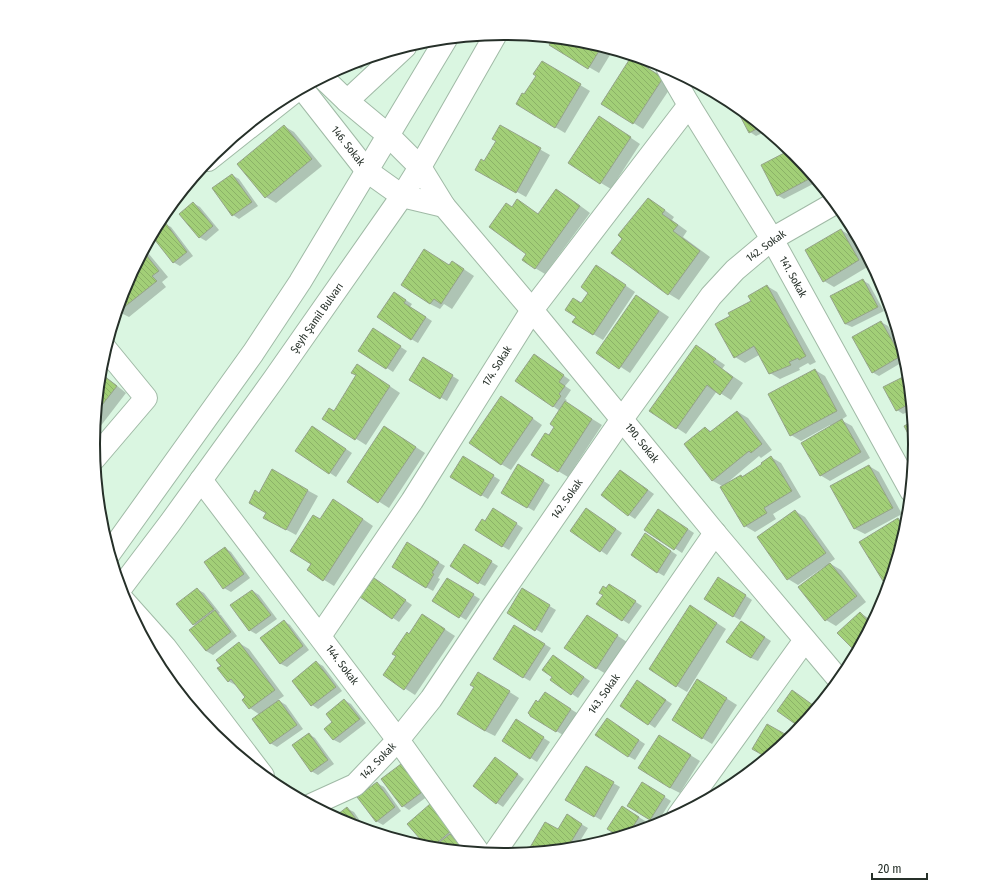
<svg xmlns="http://www.w3.org/2000/svg" width="1008" height="889" font-family="'Fira Sans Condensed',sans-serif">
<style>
.shadow{fill:#0003}
.building{fill:url(#building-back-hatch);stroke:#95a389}
.lines{fill:none;stroke-linecap:round;stroke-linejoin:round}
.minor-casing{stroke:#a0baa6;stroke-width:24}
.tertiary-casing{stroke:#a0baa6;stroke-width:24}
.secondary-casing{stroke:#a0baa6;stroke-width:24}
.minor{stroke:#fff;stroke-width:22}
.tertiary{stroke:#fff;stroke-width:22}
.secondary{stroke:#fff;stroke-width:22}
.labels{text-anchor:middle;dominant-baseline:central;stroke-width:3;stroke-linejoin:round;paint-order:stroke}
.street-label{font-size:11px;fill:#263029;stroke:#fff}
.rim{fill:none;stroke:#263029;stroke-width:2}
</style>
<defs>
<pattern id="building-back-hatch" width="6" height="6" patternUnits="userSpaceOnUse"><rect width="6" height="6" fill="#a2cf77"/><path d="M-1 5l2 2M0 0l6 6M5-1l2 2" fill="none" stroke="#8bb267"/></pattern>
</defs>
<rect width="100%" height="100%" fill="#daf6e1"/>
<g class="shadow">
<polygon points="555,38 585,41 613,50 599,73 551,45"/>
<polygon points="374,56 361,69 351,63"/>
<polygon points="632,58 673,84 643,129 602,103"/>
<polygon points="552,68 590,91 565,133 555,127 525,96 537,75"/>
<polygon points="743,111 767,131 756,136 750,132"/>
<polygon points="609,123 640,144 611,189 601,183"/>
<polygon points="284,126 294,132 322,166 276,203 266,197 238,164"/>
<polygon points="500,127 550,155 526,197 477,169 484,162 497,141"/>
<polygon points="791,150 795,154 808,169 815,183 784,199 777,195 762,165"/>
<polygon points="232,175 239,179 258,206 239,219 233,215"/>
<polygon points="557,190 567,196 590,213 545,274 535,268 527,253 512,208 517,200 539,215"/>
<polygon points="193,203 200,207 219,230 206,241 199,237"/>
<polygon points="658,205 674,217 672,220 687,231 683,237 710,257 679,300 669,294"/>
<polygon points="165,224 171,227 193,256 180,266 173,262"/>
<polygon points="841,230 851,236 869,266 834,287 824,281"/>
<polygon points="144,248 168,277 162,282 166,287 129,317 119,312 117,310 124,287"/>
<polygon points="450,266 462,268 474,276 452,309 444,304 440,309 430,304"/>
<polygon points="606,272 635,292 603,340 593,334 577,317 582,304"/>
<polygon points="862,280 869,284 884,311 852,327 845,324"/>
<polygon points="767,286 777,292 816,362 810,365 808,363 799,368 800,370 780,379 770,373 759,355 745,363 735,357 731,316 752,301"/>
<polygon points="637,296 647,302 669,317 630,373 598,352"/>
<polygon points="401,297 412,304 410,307 432,321 418,343 411,339"/>
<polygon points="881,322 888,326 906,360 879,376 872,372"/>
<polygon points="379,333 407,351 393,372 360,351"/>
<polygon points="706,352 725,365 722,369 743,383 731,400 717,391 686,434 651,411"/>
<polygon points="423,358 459,380 447,401 410,380"/>
<polygon points="540,359 570,380 565,386 571,390 565,399 567,400 565,402 602,425 568,477 558,471 549,436 556,427 560,411 516,381"/>
<polygon points="815,370 825,376 847,416 841,420 852,426 870,458 830,481 820,475 831,427 830,425 801,441 791,435"/>
<polygon points="367,371 400,393 366,445 323,418 334,412"/>
<polygon points="100,372 126,393 93,436"/>
<polygon points="909,375 912,410 903,414 897,410"/>
<polygon points="511,403 542,425 511,470 501,464"/>
<polygon points="738,412 748,418 772,450 761,458 759,456 727,483 728,484 741,476 743,477 763,465 771,457 781,463 801,497 773,514 776,519 755,532 745,526 722,488 724,487 713,481 685,444 706,428 712,432"/>
<polygon points="385,427 425,453 389,508 348,482"/>
<polygon points="319,431 352,453 336,477 297,451"/>
<polygon points="463,457 500,480 488,499 451,477"/>
<polygon points="518,465 550,485 534,511 502,492"/>
<polygon points="869,466 879,472 902,514 865,534 855,529 832,486"/>
<polygon points="272,471 318,496 296,535 265,518 267,513 260,494"/>
<polygon points="621,471 627,475 654,494 635,519 629,515"/>
<polygon points="344,506 373,526 334,586 308,570 312,564 321,521"/>
<polygon points="795,511 805,517 835,559 829,563 841,570 866,602 836,626 826,620 825,568 824,567 798,585 788,579"/>
<polygon points="500,513 523,528 509,550 502,546 485,522"/>
<polygon points="593,513 622,533 607,555 572,531"/>
<polygon points="665,514 694,533 682,553 646,529"/>
<polygon points="898,520 908,525 890,584 883,581"/>
<polygon points="652,538 677,555 664,576 657,572"/>
<polygon points="407,544 445,566 438,578 440,579 433,591 426,587"/>
<polygon points="464,545 498,566 485,586 479,583"/>
<polygon points="225,548 231,552 250,578 231,592 224,588 205,562"/>
<polygon points="725,582 752,600 740,620 733,616"/>
<polygon points="380,583 412,605 399,622 362,597"/>
<polygon points="454,583 480,599 466,620 434,600"/>
<polygon points="197,589 204,593 220,613 219,614 221,615 237,636 213,655 206,651 196,625 193,624"/>
<polygon points="616,589 642,606 629,624 598,604"/>
<polygon points="523,590 556,610 542,633 508,613"/>
<polygon points="253,591 259,595 277,619 256,634 249,630"/>
<polygon points="700,612 726,629 687,692 677,686"/>
<polygon points="860,613 870,619 873,622 857,652"/>
<polygon points="423,615 455,636 415,695 384,675"/>
<polygon points="284,621 290,625 309,650 287,667 281,664 261,638"/>
<polygon points="597,622 627,642 606,674 596,668"/>
<polygon points="748,626 771,641 758,661 751,658"/>
<polygon points="521,630 551,648 530,681 523,677"/>
<polygon points="239,643 249,649 284,696 278,700 286,705 303,729 277,747 270,743 260,715 250,708 247,698 239,687 228,681 222,666"/>
<polygon points="152,655 166,673 164,675 162,673"/>
<polygon points="559,660 590,681 578,698 572,694"/>
<polygon points="316,662 323,666 342,691 318,709 312,705"/>
<polygon points="175,673 202,706 193,712 166,679"/>
<polygon points="489,679 519,698 495,736 485,731"/>
<polygon points="638,681 672,704 655,728 621,705"/>
<polygon points="707,686 737,705 712,744 702,738"/>
<polygon points="551,697 577,713 563,735 531,716"/>
<polygon points="344,700 351,704 366,723 340,743 334,740 325,730 334,723"/>
<polygon points="200,719 205,722 211,733 203,723"/>
<polygon points="613,723 645,744 635,760 628,756"/>
<polygon points="523,725 550,742 537,762 504,741"/>
<polygon points="309,734 315,738 334,764 318,775 311,771"/>
<polygon points="669,742 700,761 680,793 670,788"/>
<polygon points="495,758 502,762 524,779 503,807 497,803"/>
<polygon points="401,765 408,769 428,796 409,810 403,806 382,779"/>
<polygon points="586,767 620,787 601,820 567,800"/>
<polygon points="734,781 737,783 730,788"/>
<polygon points="377,783 384,787 401,811 383,825 376,821"/>
<polygon points="649,787 671,801 657,823 628,806"/>
<polygon points="430,805 458,834 454,837 456,839 468,852 429,849"/>
<polygon points="348,809 354,812 367,831 346,825"/>
<polygon points="629,811 645,821 639,832 622,837"/>
<polygon points="567,816 588,828 575,849 538,853 558,831"/>
<polygon points="388,835 398,840 386,837"/>
</g>
<g class="building">
<polygon points="554,38 585,41 602,46 588,69 549,45"/>
<polygon points="631,57 663,78 633,124 601,104"/>
<polygon points="542,61 581,84 555,128 516,104 522,93 524,94 536,76 533,74"/>
<polygon points="742,110 762,126 749,133 738,112"/>
<polygon points="599,116 631,137 600,184 568,163"/>
<polygon points="284,125 312,159 265,198 237,164"/>
<polygon points="500,125 541,148 516,193 475,170 481,159 484,161 496,141 492,139"/>
<polygon points="790,150 797,156 809,179 777,196 761,165"/>
<polygon points="232,174 252,202 232,216 212,188"/>
<polygon points="556,189 580,206 535,269 522,260 526,254 489,227 506,203 512,207 517,199 538,214"/>
<polygon points="648,198 665,210 662,214 678,225 673,231 700,251 668,295 611,253 622,239 618,235"/>
<polygon points="193,202 213,226 199,238 179,214"/>
<polygon points="165,222 187,252 173,263 151,235 154,231"/>
<polygon points="841,229 859,260 823,282 805,250"/>
<polygon points="424,249 449,265 452,261 464,269 441,304 434,299 430,304 401,285"/>
<polygon points="143,251 159,271 152,276 157,281 118,312 117,311 124,287"/>
<polygon points="596,265 626,285 593,335 572,322 576,317 565,310 573,298 581,303 588,293 581,287"/>
<polygon points="863,279 878,307 845,324 830,296"/>
<polygon points="767,285 806,356 799,360 798,358 789,362 791,365 769,374 754,346 734,358 715,324 730,316 728,313 751,301 748,296"/>
<polygon points="394,292 406,300 404,303 426,317 411,340 377,317"/>
<polygon points="636,295 659,311 619,369 596,353"/>
<polygon points="881,321 901,356 872,373 852,337"/>
<polygon points="373,328 401,346 386,369 358,351"/>
<polygon points="696,345 716,359 713,362 733,377 720,395 707,385 676,429 649,411"/>
<polygon points="534,354 564,375 559,382 565,386 559,394 561,396 553,407 515,381"/>
<polygon points="423,357 453,375 440,399 409,380"/>
<polygon points="357,364 390,386 355,440 322,419 329,408 334,411 356,375 351,373"/>
<polygon points="815,369 837,411 790,436 768,394"/>
<polygon points="100,373 117,386 95,414"/>
<polygon points="909,374 911,403 896,411 883,387"/>
<polygon points="501,396 533,418 501,465 469,443"/>
<polygon points="565,401 592,419 558,472 531,455 545,433 549,435 554,427 550,424"/>
<polygon points="737,411 762,444 751,453 749,451 712,481 684,444 705,427 710,432"/>
<polygon points="842,419 861,452 820,476 801,443"/>
<polygon points="913,421 915,445 915,447 904,426"/>
<polygon points="312,426 346,449 329,474 295,451"/>
<polygon points="384,426 416,447 378,503 347,482"/>
<polygon points="463,456 494,475 481,496 450,477"/>
<polygon points="771,456 792,491 764,508 767,513 744,527 720,487 741,475 742,477 762,464 761,463"/>
<polygon points="518,464 544,480 527,508 501,493"/>
<polygon points="869,465 893,508 854,529 830,486"/>
<polygon points="272,469 308,490 286,530 263,518 266,513 249,503 255,490 259,493"/>
<polygon points="620,470 648,490 628,516 601,495"/>
<polygon points="333,499 363,519 323,581 307,570 311,564 290,551 313,515 320,519"/>
<polygon points="493,508 517,523 502,547 475,530 482,519 485,521"/>
<polygon points="586,508 616,529 600,552 570,531"/>
<polygon points="658,509 688,529 674,550 644,530"/>
<polygon points="795,510 826,553 787,580 757,537"/>
<polygon points="898,518 906,531 892,575 883,581 859,542"/>
<polygon points="645,533 671,551 657,573 631,555"/>
<polygon points="407,542 439,562 432,573 434,574 426,588 392,567"/>
<polygon points="464,544 492,561 478,584 450,566"/>
<polygon points="225,547 244,574 223,589 204,562"/>
<polygon points="830,563 857,596 825,621 798,587"/>
<polygon points="718,577 746,595 733,617 704,599"/>
<polygon points="374,578 406,600 392,619 360,597"/>
<polygon points="447,578 474,594 459,618 432,601"/>
<polygon points="609,584 636,601 622,621 596,604 603,595 599,593 603,586 606,588"/>
<polygon points="197,588 214,609 193,625 176,604"/>
<polygon points="522,588 550,605 535,631 507,613"/>
<polygon points="252,590 271,615 249,631 230,605"/>
<polygon points="690,605 717,623 676,687 649,669"/>
<polygon points="215,610 231,632 206,651 189,630"/>
<polygon points="860,612 872,625 857,653 837,633"/>
<polygon points="422,614 445,629 404,690 383,675 396,656 392,654 407,632 409,634"/>
<polygon points="587,615 618,635 596,669 564,648"/>
<polygon points="284,620 303,646 280,664 260,638"/>
<polygon points="741,621 765,637 751,658 726,642"/>
<polygon points="514,625 545,644 523,678 493,659"/>
<polygon points="239,642 275,690 249,709 242,700 245,697 231,679 228,682 217,668 221,666 216,660"/>
<polygon points="553,655 584,677 571,695 550,680 552,677 542,670"/>
<polygon points="316,661 336,687 311,706 292,681"/>
<polygon points="175,672 196,702 189,706 166,678"/>
<polygon points="478,672 510,691 485,731 457,714 474,687 470,685"/>
<polygon points="697,679 727,698 702,739 672,720"/>
<polygon points="637,680 666,700 648,725 620,706"/>
<polygon points="792,690 817,708 801,728 777,711"/>
<polygon points="545,692 571,709 556,732 530,716 530,715 528,713 536,700 538,702"/>
<polygon points="344,699 360,719 333,740 324,729 332,722 326,714"/>
<polygon points="279,700 297,725 270,744 252,719"/>
<polygon points="607,718 639,740 628,757 595,735"/>
<polygon points="516,719 544,737 530,759 502,741"/>
<polygon points="767,724 792,738 768,758 752,749"/>
<polygon points="309,733 328,760 311,772 292,745"/>
<polygon points="659,735 691,755 670,788 638,768"/>
<polygon points="495,757 518,774 496,804 473,786"/>
<polygon points="401,764 422,792 402,807 381,779"/>
<polygon points="586,766 614,782 594,817 565,800"/>
<polygon points="377,782 395,807 376,822 357,797"/>
<polygon points="642,782 665,796 650,820 627,806"/>
<polygon points="430,804 452,830 430,849 428,848 407,824"/>
<polygon points="622,806 639,817 628,835 621,837 607,829"/>
<polygon points="347,807 364,830 346,825 333,818"/>
<polygon points="567,814 582,824 566,850 536,853 529,849 545,822 558,829"/>
<polygon points="450,834 463,849 460,852 431,849"/>
<polygon points="593,838 601,843 589,847"/>
</g>
<g class="lines">
<defs>
<g id="minor">
<polyline points="667,67 689,105 772,239 911,491"/>
<polyline points="347,101 405,47"/>
<polyline points="208,160 294,92"/>
<polyline points="94,459 146,398 105,348"/>
<polyline points="201,480 398,740 479,853"/>
<polyline points="123,600 165,647 263,776"/>
<polyline points="320,636 412,501 532,310 689,105"/>
<polyline points="311,805 355,785 398,740 431,699 493,606 622,419"/>
<polyline points="678,816 805,640"/>
<polyline points="493,855 715,533"/>
</g>
<g id="tertiary">
<polyline points="322,77 347,101 388,135 420,167 444,206 532,310 715,533 840,681"/>
<polyline points="302,88 367,171 402,196 444,206"/>
<polyline points="622,419 711,296 735,270 772,239 835,203"/>
</g>
<g id="secondary">
<polyline points="109,554 253,353 300,282 446,39"/>
<polyline points="120,589 170,523 274,379 402,196 420,167 496,34"/>
</g>
</defs>
<use href="#minor" class="minor-casing"/>
<use href="#tertiary" class="tertiary-casing"/>
<use href="#secondary" class="secondary-casing"/>
<use href="#minor" class="minor"/>
<use href="#tertiary" class="tertiary"/>
<use href="#secondary" class="secondary"/>
</g>
<g class="labels">
<g class="street-label">
<text transform="translate(348 146) rotate(52)">146. Sokak</text>
<text transform="translate(766 246) rotate(-36)">142. Sokak</text>
<text transform="translate(793 277) rotate(61)">141. Sokak</text>
<text transform="translate(317 318) rotate(-55)">Şeyh Şamil Bulvarı</text>
<text transform="translate(497 366) rotate(-58)">174. Sokak</text>
<text transform="translate(642 443) rotate(51)">190. Sokak</text>
<text transform="translate(567 499) rotate(-55)">142. Sokak</text>
<text transform="translate(342 665) rotate(53)">144. Sokak</text>
<text transform="translate(604 694) rotate(-55)">143. Sokak</text>
<text transform="translate(378 761) rotate(-46)">142. Sokak</text>
</g>
</g>
<path d="M0 0H1008V889H0ZM100 444a404 404 0 1 1 808 0a404 404 0 1 1-808 0Z" fill="#fff" fill-rule="evenodd"/>
<path class="rim" d="M100 444a404 404 0 1 1 808 0a404 404 0 1 1-808 0Z"/>
<path d="M872 873v6h55v-6" fill="none" stroke="#263029" stroke-width="2"/>
<text x="878" y="873" font-size="12" fill="#263029" stroke="#ffffff" stroke-width="3" paint-order="stroke">20 m</text>
</svg>
